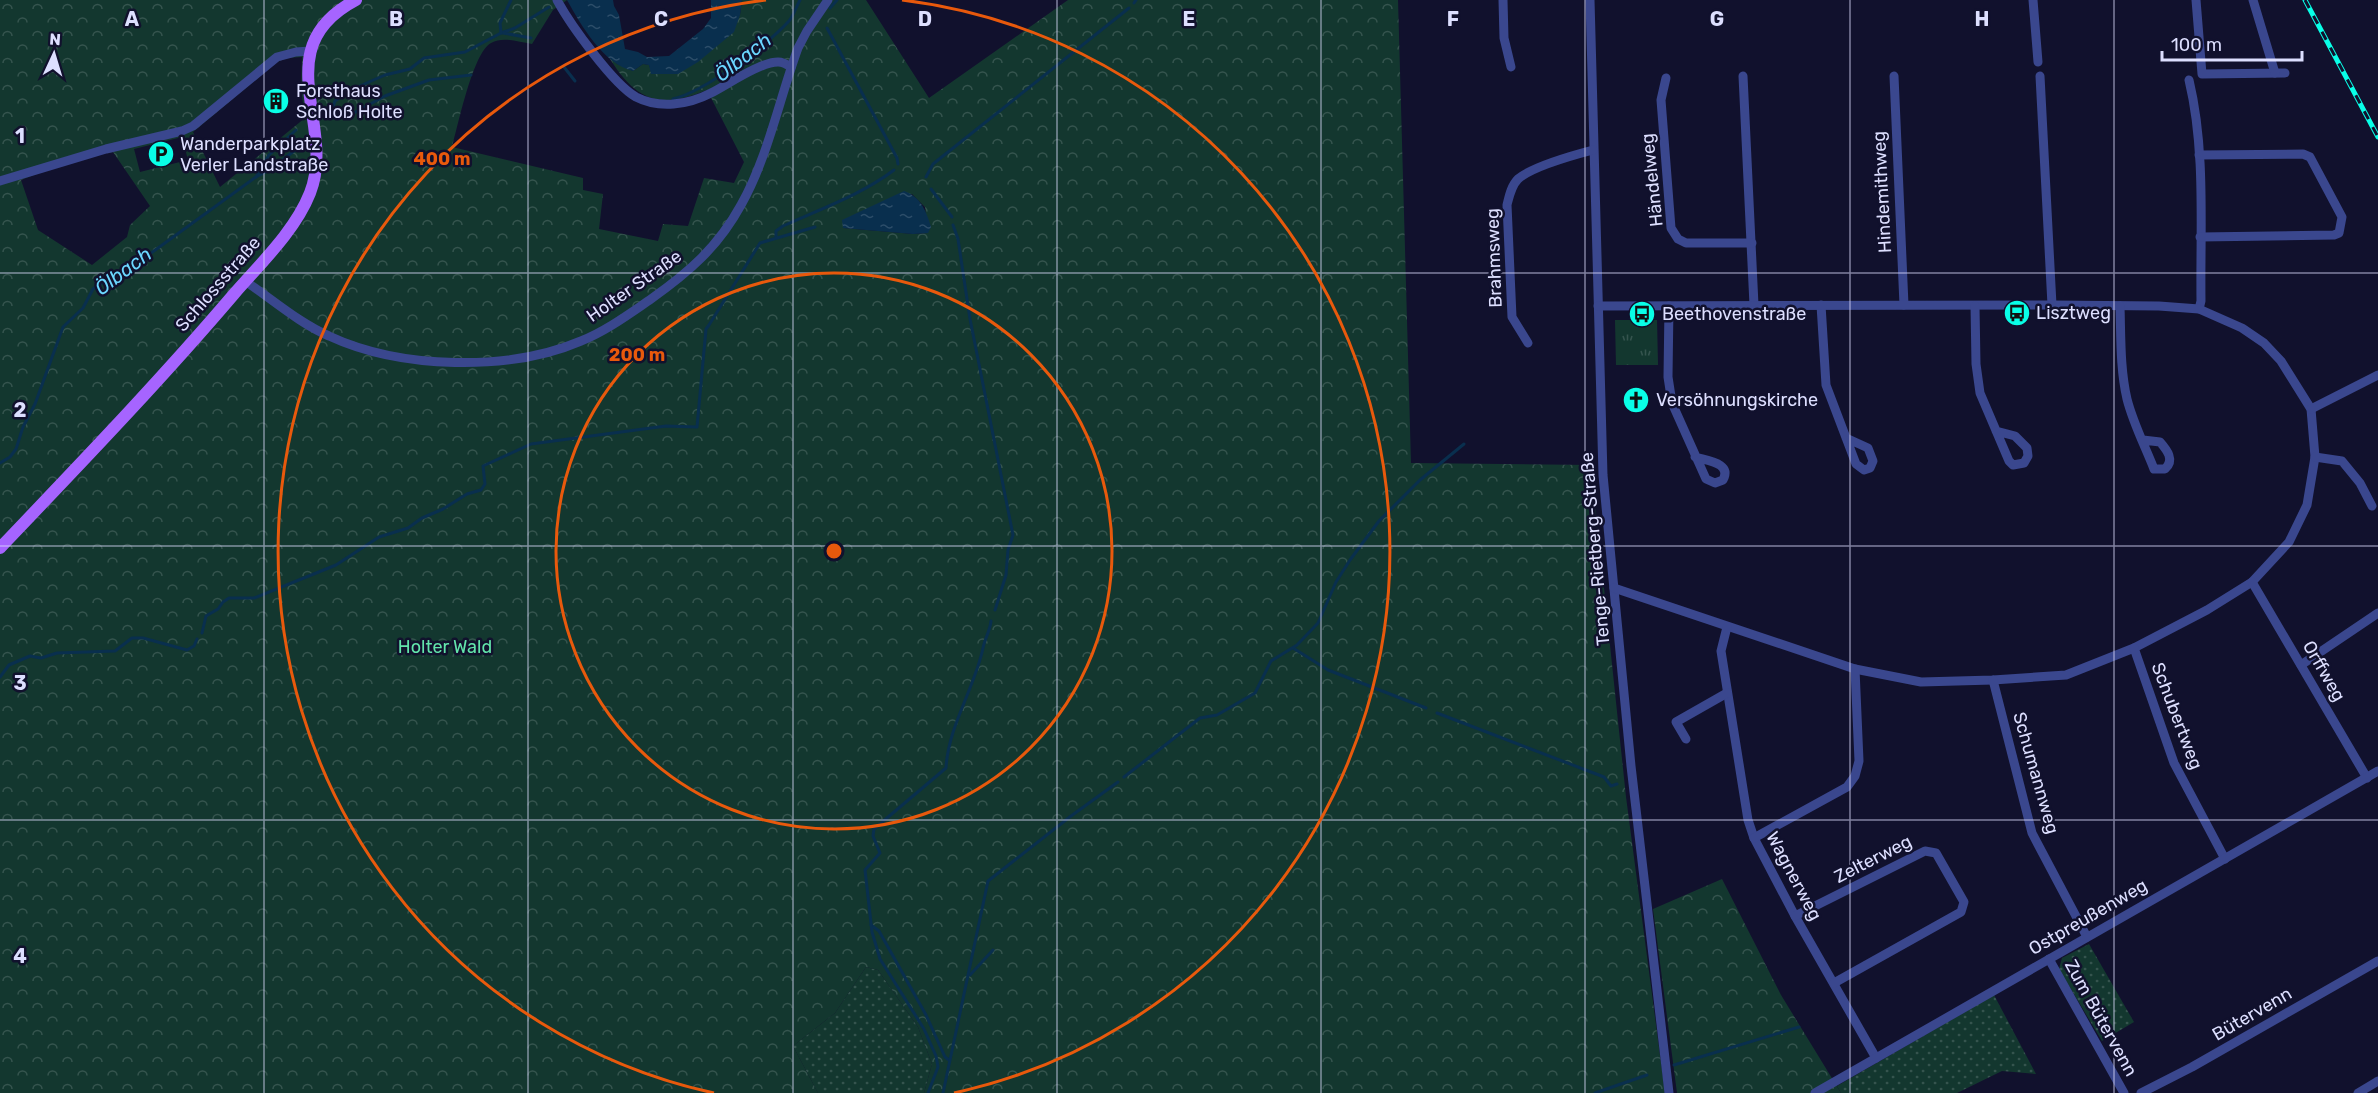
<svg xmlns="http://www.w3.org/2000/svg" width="2378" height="1093" font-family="Rubik,sans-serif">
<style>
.grass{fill:url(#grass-dots)}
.forest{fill:url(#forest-crowns);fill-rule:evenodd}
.park{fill:url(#park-tufts)}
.water{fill:url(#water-ripples)}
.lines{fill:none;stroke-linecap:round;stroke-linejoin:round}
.stream{stroke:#092f4e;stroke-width:3}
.minor{stroke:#3a478e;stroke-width:9}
.major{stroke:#a664ff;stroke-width:12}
.rail-casing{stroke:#09ffe7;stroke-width:5}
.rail{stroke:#11112d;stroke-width:3;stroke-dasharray:9;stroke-linecap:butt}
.grid{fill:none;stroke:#dddfff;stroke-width:1.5;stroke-opacity:0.55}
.ring{fill:none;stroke:#e8590c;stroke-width:3}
.labels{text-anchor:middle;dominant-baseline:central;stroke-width:5;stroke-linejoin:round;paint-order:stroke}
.poi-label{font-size:18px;fill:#dddfff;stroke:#11112d;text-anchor:start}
.street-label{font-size:18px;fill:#dddfff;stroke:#11112d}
.park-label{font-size:18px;fill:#62e5ab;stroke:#11112d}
.water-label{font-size:20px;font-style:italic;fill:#6bd7ff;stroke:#11112d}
.grid-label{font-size:20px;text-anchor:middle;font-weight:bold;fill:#dddfff;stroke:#11112d;stroke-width:5;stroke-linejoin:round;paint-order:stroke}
.centre{fill:#e8590c;stroke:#11112d;stroke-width:3}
.ring-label{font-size:18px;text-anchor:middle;font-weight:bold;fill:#e8590c;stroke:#11112d;stroke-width:5;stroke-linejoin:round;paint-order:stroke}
</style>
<defs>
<pattern id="grass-dots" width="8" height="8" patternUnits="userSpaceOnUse" patternTransform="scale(1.5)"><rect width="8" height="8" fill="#13372f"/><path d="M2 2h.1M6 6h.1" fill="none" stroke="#35544e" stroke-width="1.8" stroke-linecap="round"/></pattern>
<pattern id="forest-crowns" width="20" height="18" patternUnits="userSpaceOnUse" patternTransform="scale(1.5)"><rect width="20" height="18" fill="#13372f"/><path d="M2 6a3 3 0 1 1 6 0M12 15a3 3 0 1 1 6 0" fill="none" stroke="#35544e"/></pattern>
<pattern id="park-tufts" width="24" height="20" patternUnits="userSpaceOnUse" patternTransform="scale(1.5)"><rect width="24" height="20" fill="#13372f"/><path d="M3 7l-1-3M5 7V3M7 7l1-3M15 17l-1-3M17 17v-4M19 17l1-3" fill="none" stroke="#35544e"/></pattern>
<pattern id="water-ripples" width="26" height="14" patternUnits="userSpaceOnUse" patternTransform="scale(1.5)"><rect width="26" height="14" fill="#092f4e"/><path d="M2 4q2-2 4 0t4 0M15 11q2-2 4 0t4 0" fill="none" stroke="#2c4d69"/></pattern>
</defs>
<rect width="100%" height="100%" fill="#11112d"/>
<g class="grass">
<polygon points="2089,944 2134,1022 2102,1041 2059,969 2062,958"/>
<polygon points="866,967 878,970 918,1027 932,1064 924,1093 818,1093 793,1046 835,1013"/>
<polygon points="1994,995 2036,1074 2002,1071 1957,1093 1841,1093 1837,1086"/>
</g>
<g class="forest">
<path d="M0 0H567L553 10 532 44C518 42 503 36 491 43 473 52 458 126 452 147L583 178V190L603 194 599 229 658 241 663 224 688 226 704 178 734 183 744 162 707 90C657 111 634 99 607 54L617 64 633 71 643 64 649 65 652 74 740 15 742 0H866L929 98 1068 0H1398L1411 463 1591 465 1626 797 1665 1093H924L932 1064 918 1027 878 970 866 967 835 1013 793 1046 818 1093H0ZM302 57 301 88 305 118 220 187 193 132 277 62 287 58ZM182 137 188 160 140 172 134 149ZM113 152 150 206 130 225 127 237 92 265 38 230 21 180 78 158ZM912 194 925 207 928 233 913 234 843 228Z"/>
<polygon points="1722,879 1781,995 1841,1093 1677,1093 1653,909"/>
</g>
<polygon class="park" points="1615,320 1657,320 1658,365 1616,365"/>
<g class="water">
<path d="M567 0H613L614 6 619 15 625 49 638 52 647 57 669 56 703 29 711 18V0H742L740 15 734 32 698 62 678 74H651L649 65 643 64 633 71C603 64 581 25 567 0Z"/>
<path d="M904 191C921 197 926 211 931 227L928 233 913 234 843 228 842 220Z"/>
</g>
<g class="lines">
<g class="stream">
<polyline points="1134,3 1136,0"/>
<polyline points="830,8 837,0"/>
<polyline points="827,28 897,158 898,164"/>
<polyline points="501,33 515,28 549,7"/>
<polyline points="503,33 531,38"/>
<polyline points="564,67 575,81"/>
<polyline points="471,75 429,80 385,96 350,115 330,116 335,101 353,89 385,75 410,69 424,58 465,52 501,33 500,23 511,0"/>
<path d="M673 99C705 91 766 46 789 21 794 15 796 7 800 0"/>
<polyline points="256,177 271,169 299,147"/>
<polyline points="926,177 933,164 1129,8"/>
<polyline points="931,189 952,217"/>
<polyline points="953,225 958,239 970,319 1013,535 1008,550 1006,575 995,610"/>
<path d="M776 237V231L783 226C820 209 861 195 894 170"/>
<polyline points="0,463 10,457 16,449 23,427 35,404 63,327 83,308 93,289 107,279 125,273 134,261 147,256 256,177 269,155 296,130"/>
<polyline points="202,633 206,616 218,609 223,602 229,598 254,598 336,565 379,537 408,528 422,518 443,509 467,494 481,490 485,484 483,466 531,444 666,426 697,427 706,329 709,325 760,243 815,227"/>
<polyline points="1293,648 1328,670 1426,708"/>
<polyline points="0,677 9,665 30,656 41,658 57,653 115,651 132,638 143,638 187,650 194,646 197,639"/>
<polyline points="1437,713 1604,777 1611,786 1617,784"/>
<polyline points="1124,777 1200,718 1217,715 1255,693 1271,661 1297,645 1318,623 1336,582 1350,560 1379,521 1420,480 1464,444"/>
<polyline points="871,925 879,931 926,1015 945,1057 949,1060"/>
<polyline points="970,975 993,950"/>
<polyline points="1674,1065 1799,1027"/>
<path d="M928 1093 938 1067 936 1056 924 1029 880 959 872 932 865 870 880 853 873 836 874 829 946 768C948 727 975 687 983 648 985 638 990 631 991 621"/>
<polyline points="943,1093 988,881 1071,816 1118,782"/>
<polyline points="1595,1093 1647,1075"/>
</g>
<g class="minor">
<path d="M557 0C570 24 613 84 636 97 659 109 688 105 711 93 727 85 760 62 778 62 782 62 788 65 791 67"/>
<polyline points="1503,0 1504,38 1511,67"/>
<polyline points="1590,0 1603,475 1631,766 1669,1093"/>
<polyline points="2033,0 2038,62"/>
<polyline points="2196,0 2202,74 2285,73"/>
<polyline points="2253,0 2275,73"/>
<polyline points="1743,76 1754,305"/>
<polyline points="1894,76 1904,305"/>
<polyline points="2040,76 2052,305"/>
<polyline points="1666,78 1661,100 1671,228 1678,239 1686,243 1752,243"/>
<path d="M2189 80C2206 151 2200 229 2201 301L2199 309"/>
<polyline points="2199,155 2303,154 2310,157 2342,217 2339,233 2334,235 2200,237"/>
<polyline points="0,181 106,149 182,131 193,126 277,57 296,52 310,51"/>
<path d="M245 281C272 299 299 323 329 336 400 369 509 372 581 341 606 331 629 314 651 299 689 272 718 247 741 205 768 157 779 100 798 48L807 31 828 0"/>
<polyline points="1821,305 1826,385 1856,464 1864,470 1870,468 1873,461 1868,448 1846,438"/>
<polyline points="1598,306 2052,305 2159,306 2199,309 2242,328 2264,343 2281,361 2311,409 2315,457 2307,505 2289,542 2252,582 2207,610 2134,648 2066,675 1993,680 1921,682 1855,669 1614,588"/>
<path d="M1669 306 1668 377 1672 403 1706 479 1715 483 1723 480C1732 463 1708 461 1695 457"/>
<polyline points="1975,306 1976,364 1980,393 2009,461 2013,465 2024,463 2028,456 2027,448 2015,436 1996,431"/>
<path d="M2120 306C2121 337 2120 369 2127 399 2133 423 2145 446 2154 469H2165C2175 460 2167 450 2160 442L2143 440"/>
<path d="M1528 343 1512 317 1507 205C1509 197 1511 186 1518 179 1533 166 1574 155 1593 150"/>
<polyline points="2311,409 2378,375"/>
<polyline points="2315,457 2342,461 2360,483 2372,506"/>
<polyline points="2252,582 2367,778"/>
<polyline points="1727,627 1721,651 1748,820 1754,838 1795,916 1876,1058"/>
<polyline points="2134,648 2174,763 2225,859"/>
<polyline points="2301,665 2378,613"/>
<polyline points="1993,680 2032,833 2087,937"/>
<polyline points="1686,739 1676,722 1727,693"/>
<polyline points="1754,838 1847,787 1855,776 1859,761 1855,669"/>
<polyline points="1795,916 1925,851 1936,853 1964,902 1961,912 1834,983"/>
<polyline points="2049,959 2124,1093"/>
<polyline points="1815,1093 2378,771"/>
<polyline points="2141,1093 2192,1067 2378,961"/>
<polyline points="2358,1093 2378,1081"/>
</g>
<path class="major" d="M0 548C79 465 159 382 234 294 260 264 295 231 310 193 337 125 265 48 356 0"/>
<defs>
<polyline id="rail" points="2305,0 2378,137"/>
</defs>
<use href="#rail" class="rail-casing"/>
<use href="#rail" class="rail"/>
</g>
<path class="grid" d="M264 0V1093M528 0V1093M793 0V1093M1057 0V1093M1321 0V1093M1585 0V1093M1850 0V1093M2114 0V1093M0 273H2378M0 546H2378M0 820H2378"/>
<g class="ring">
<circle cx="834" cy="551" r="278"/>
<path d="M714 1093A555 555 0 0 1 766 0M902 0A555 555 0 0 1 954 1093"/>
</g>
<defs>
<symbol id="building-disc" viewBox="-11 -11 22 22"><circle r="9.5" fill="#09ffe7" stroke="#11112d"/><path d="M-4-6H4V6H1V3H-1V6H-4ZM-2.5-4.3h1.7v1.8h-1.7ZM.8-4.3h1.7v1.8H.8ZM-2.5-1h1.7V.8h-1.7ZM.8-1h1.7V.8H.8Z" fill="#111"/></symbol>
<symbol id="parking-disc" viewBox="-11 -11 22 22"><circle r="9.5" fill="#09ffe7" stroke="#11112d"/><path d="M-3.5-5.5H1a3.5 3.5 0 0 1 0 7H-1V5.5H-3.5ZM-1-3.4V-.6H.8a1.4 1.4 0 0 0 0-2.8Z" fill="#111"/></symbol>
<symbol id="bus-disc" viewBox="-11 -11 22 22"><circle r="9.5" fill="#09ffe7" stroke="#11112d"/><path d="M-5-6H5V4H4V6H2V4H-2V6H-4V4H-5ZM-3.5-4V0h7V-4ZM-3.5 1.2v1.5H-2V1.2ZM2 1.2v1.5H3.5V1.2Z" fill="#111"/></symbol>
<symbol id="church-disc" viewBox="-11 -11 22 22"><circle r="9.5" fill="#09ffe7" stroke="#11112d"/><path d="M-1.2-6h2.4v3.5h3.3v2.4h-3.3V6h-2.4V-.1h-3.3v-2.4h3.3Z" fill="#111"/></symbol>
</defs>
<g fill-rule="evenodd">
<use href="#building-disc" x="261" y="86" width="30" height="30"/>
<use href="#parking-disc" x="146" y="139" width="30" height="30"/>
<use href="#bus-disc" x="2002" y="298" width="30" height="30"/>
<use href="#bus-disc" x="1627" y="299" width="30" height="30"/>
<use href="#church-disc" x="1621" y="385" width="30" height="30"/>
</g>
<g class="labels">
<g class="poi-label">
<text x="296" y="91">Forsthaus<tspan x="296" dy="21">Schloß Holte</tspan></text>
<text x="180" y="144">Wanderparkplatz<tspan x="180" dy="21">Verler Landstraße</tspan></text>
<text x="2036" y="313">Lisztweg</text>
<text x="1662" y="314">Beethovenstraße</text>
<text x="1656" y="400">Versöhnungskirche</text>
</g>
<g class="street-label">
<text transform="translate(1652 180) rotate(-96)">Händelweg</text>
<text transform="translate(1882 192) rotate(-93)">Hindemithweg</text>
<text transform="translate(1494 258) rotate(-92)">Brahmsweg</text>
<text transform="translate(218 284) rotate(-49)">Schlossstraße</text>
<text transform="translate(634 286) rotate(-35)">Holter Straße</text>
<text transform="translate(1595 549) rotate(-95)">Tenge-Rietberg-Straße</text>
<text transform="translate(2324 671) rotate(60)">Orffweg</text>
<text transform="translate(2177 716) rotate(69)">Schubertweg</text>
<text transform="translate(2036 773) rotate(74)">Schumannweg</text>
<text transform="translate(1873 859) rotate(-27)">Zelterweg</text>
<text transform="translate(1794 876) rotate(62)">Wagnerweg</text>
<text transform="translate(2088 917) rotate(-30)">Ostpreußenweg</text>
<text transform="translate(2252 1014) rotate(-30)">Bütervenn</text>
<text transform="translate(2101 1018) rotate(61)">Zum Bütervenn</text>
</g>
<g class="park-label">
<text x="445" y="647">Holter Wald</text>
</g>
<g class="water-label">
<text transform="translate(743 57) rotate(-38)">Ölbach</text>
<text transform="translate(123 271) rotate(-37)">Ölbach</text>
</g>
</g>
<g class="grid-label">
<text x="132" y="26">A</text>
<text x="396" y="26">B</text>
<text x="661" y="26">C</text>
<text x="925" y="26">D</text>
<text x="1189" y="26">E</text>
<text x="1453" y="26">F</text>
<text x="1717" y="26">G</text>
<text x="1982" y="26">H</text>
<text x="20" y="143">1</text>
<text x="20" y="417">2</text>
<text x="20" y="690">3</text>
<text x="20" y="963">4</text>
</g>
<circle cx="834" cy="551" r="9" class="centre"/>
<g class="ring-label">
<text x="442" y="165">400 m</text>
<text x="637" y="361">200 m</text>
</g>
<g transform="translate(54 54) rotate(4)" stroke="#11112d" stroke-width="4.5" paint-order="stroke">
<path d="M0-4.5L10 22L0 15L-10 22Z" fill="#dddfff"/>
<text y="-9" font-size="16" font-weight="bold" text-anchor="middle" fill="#dddfff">N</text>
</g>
<path d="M2162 51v9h140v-9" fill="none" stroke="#dddfff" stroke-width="3"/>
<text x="2171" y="51" font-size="18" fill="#dddfff" stroke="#11112d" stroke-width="4.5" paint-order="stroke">100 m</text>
</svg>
